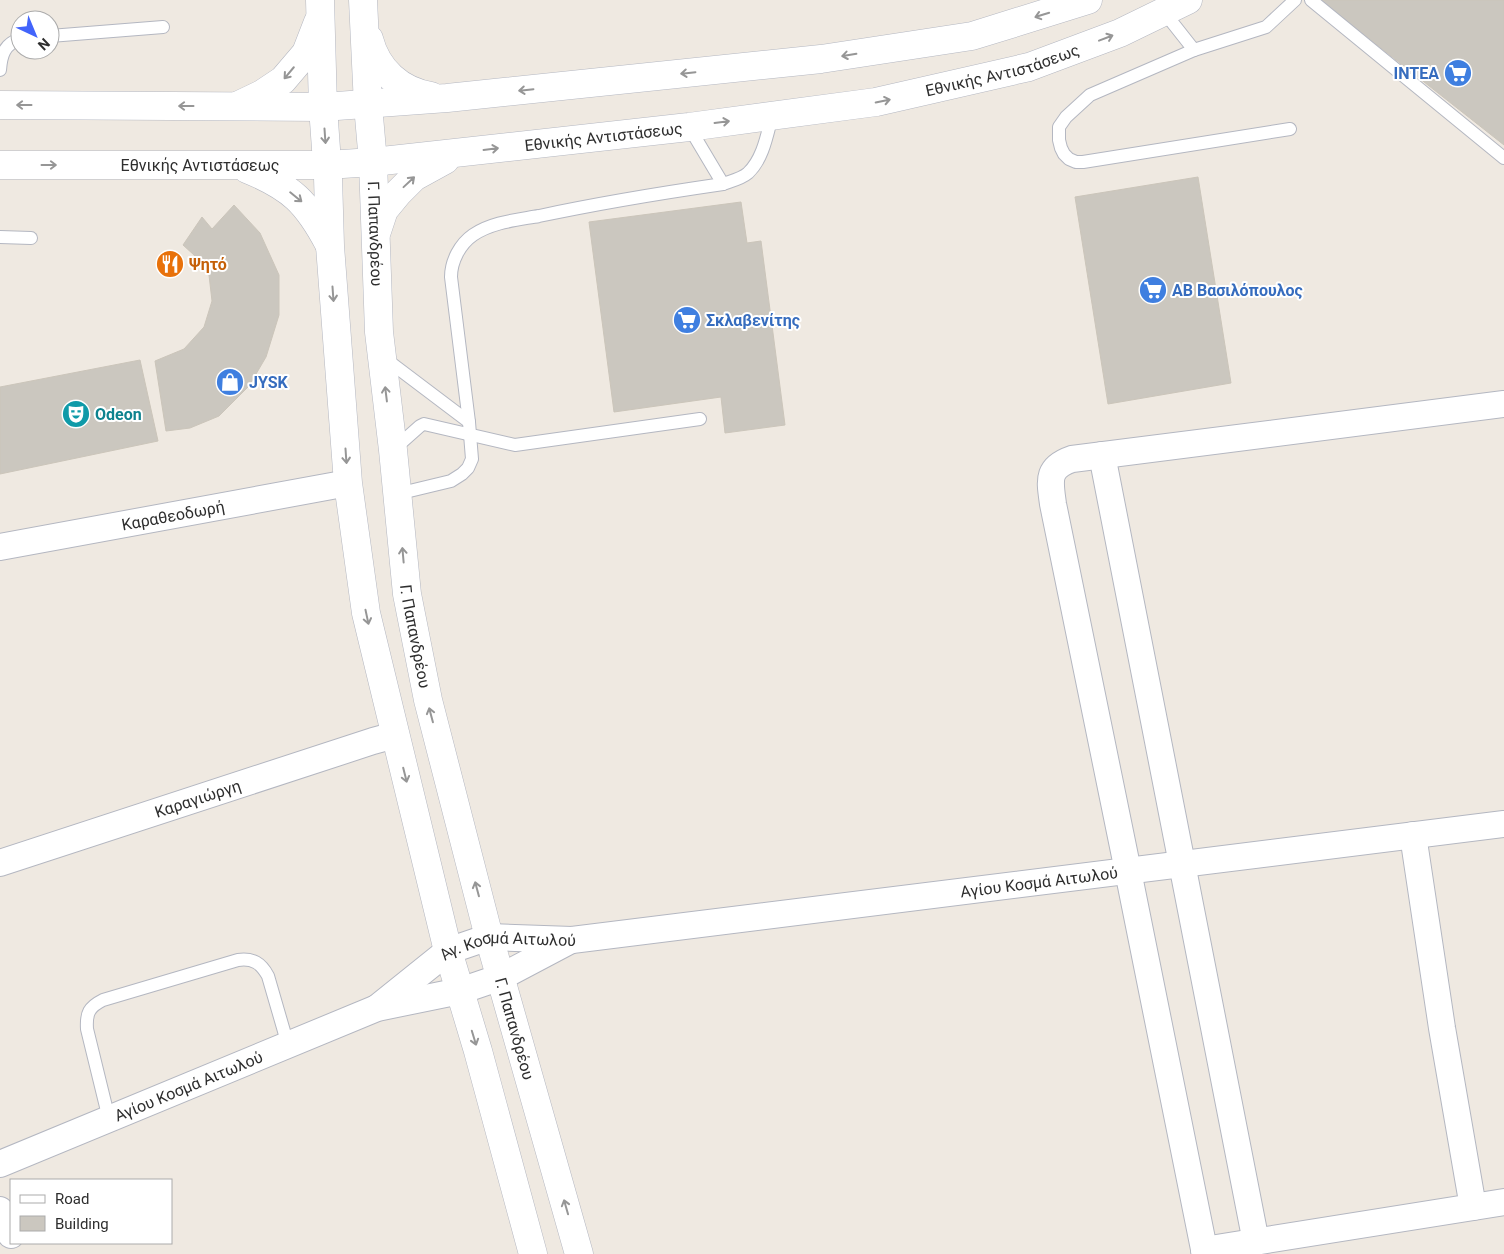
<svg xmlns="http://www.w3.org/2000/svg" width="1504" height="1254" font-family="Roboto,sans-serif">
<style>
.building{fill:#cbc7bf;stroke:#cbc5ba}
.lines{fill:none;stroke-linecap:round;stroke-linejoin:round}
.lane-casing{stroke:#b4b7c1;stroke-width:14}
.street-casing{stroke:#b4b7c1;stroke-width:28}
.secondary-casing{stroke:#b4b7c1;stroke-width:29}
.lane{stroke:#fff;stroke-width:12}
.street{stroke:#fff;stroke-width:26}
.secondary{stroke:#fff;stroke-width:28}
.oneway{stroke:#969696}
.labels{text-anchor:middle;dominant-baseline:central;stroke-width:4;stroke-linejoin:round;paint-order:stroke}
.street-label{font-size:16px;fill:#2e2e2e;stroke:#fff}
.shop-label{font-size:16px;font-weight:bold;fill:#366cbe;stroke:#fff;text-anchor:start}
.food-label{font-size:16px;font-weight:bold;fill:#c56008;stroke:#fff;text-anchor:start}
.culture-label{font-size:16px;font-weight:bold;fill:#0d838f;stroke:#fff;text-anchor:start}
</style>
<rect width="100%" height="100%" fill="#efe9e1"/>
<g class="building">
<polygon points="1320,0 1504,0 1504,145"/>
<polygon points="1198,177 1231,383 1108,404 1075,197"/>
<polygon points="741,202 747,243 761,241 785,425 725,433 721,397 614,412 589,222"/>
<polygon points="234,205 260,233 279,275 279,315 266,357 249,386 219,416 190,428 166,431 155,361 184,349 204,327 212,301 209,275 194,255 183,245 202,217 212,229"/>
<polygon points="140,360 158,441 0,474 0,387"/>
</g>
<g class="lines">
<defs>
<g id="lane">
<polyline points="1311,0 1504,158"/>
<polyline points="1164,12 1194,50 1266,27 1295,0"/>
<polyline points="50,36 163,27"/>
<polyline points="1194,50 1090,95 1066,117 1059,127 1059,140 1061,148 1064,154 1069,159 1076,162 1083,162 1290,129"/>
<path d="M0 70C1 56 4 44 20 39"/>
<polyline points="689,127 723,184"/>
<polyline points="0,237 31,238"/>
<polyline points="383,357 469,422"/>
<polyline points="393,450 420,426 424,424 515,445 700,419"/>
<path d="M397 494 451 481 462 474 468 468 472 459 469 422 451 277C451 261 460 244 473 235 492 222 517 220 539 216 600 203 661 193 723 184 731 181 741 179 748 173 763 159 767 135 772 116"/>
<path d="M109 1119 87 1029C86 1013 89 1007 103 1000L238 960C253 958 261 963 268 976L288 1045"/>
</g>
<g id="street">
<polyline points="1102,455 1256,1242"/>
<path id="s1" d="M0 547 348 483"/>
<polyline points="1413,835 1442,1028 1473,1207"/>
<path id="s2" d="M0 863 373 741 395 735"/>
<path id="s3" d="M377 1008 448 951 489 937 572 940 1504 824"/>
<path id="s4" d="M0 1164 377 1008 460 991 501 977 571 940"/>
<polyline points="0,1210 11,1235"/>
<polyline points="1204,1250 1504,1202"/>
<path d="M1205 1254 1128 871 1053 504C1050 481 1046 468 1072 459L1504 404"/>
</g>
<g id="secondary">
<polyline points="320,0 323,107 328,177 330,246 348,483 366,613 448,951 478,1051 533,1254"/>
<path id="s5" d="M363 0 368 105 373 162 379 332 393 450 407 594 428 700 489 937 579 1254"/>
<path d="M369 39C377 70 400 91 431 96"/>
<polyline points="0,105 323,107 447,98 821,59 972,36 1088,0"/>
<polyline points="239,105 262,94 283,80 306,53 318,22"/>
<path id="s6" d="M0 165H327L373 162 689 127 876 102 1029 67 1120 33 1188 0"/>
<path d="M247 169C291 187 307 202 329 244"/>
<polyline points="377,231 384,210 398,193 414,177 445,160"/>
</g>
</defs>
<use href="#lane" class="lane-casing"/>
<use href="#street" class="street-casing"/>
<use href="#secondary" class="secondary-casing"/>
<use href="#lane" class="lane"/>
<use href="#street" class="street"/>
<use href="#secondary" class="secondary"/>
</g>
<defs><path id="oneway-shaft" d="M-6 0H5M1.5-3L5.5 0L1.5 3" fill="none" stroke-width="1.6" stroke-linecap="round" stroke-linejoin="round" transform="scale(1.25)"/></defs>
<g class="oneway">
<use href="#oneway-shaft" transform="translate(1042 15) rotate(163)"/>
<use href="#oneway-shaft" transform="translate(1106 38) rotate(-21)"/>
<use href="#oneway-shaft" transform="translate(849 55) rotate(171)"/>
<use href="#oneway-shaft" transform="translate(289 73) rotate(130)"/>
<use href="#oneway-shaft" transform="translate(688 73) rotate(174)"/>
<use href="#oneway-shaft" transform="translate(526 90) rotate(174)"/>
<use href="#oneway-shaft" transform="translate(883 101) rotate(-12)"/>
<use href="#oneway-shaft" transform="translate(24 105) rotate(-180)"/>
<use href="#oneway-shaft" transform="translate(186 106) rotate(-180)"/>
<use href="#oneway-shaft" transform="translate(722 122) rotate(-7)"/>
<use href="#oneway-shaft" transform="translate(325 136) rotate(86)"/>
<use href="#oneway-shaft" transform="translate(491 149) rotate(-7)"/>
<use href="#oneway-shaft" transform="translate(49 165)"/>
<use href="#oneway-shaft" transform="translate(409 182) rotate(-43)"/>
<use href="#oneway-shaft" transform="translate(296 197) rotate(39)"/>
<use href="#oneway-shaft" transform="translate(333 294) rotate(86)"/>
<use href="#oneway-shaft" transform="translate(386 394) rotate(-97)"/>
<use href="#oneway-shaft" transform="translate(346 456) rotate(86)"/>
<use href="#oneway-shaft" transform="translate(403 555) rotate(-95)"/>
<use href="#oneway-shaft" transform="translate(367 617) rotate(78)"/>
<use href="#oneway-shaft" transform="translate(431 715) rotate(-105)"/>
<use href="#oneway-shaft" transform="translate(405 775) rotate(76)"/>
<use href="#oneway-shaft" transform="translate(477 889) rotate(-105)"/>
<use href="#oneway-shaft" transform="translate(474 1038) rotate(73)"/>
<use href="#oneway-shaft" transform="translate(566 1207) rotate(-106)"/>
</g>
<defs>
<symbol id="supermarket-disc" viewBox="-11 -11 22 22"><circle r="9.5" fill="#3f7fe0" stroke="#fff"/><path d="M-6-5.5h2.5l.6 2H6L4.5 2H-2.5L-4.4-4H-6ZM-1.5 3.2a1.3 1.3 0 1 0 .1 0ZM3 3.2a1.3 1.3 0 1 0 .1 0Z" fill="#fff"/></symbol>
<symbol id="restaurant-disc" viewBox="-11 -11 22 22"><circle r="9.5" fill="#e8710a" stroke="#fff"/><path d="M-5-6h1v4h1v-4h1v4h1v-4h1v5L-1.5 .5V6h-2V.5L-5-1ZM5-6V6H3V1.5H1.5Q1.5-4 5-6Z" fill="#fff"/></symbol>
<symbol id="shop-disc" viewBox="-11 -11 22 22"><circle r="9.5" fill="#3f7fe0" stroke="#fff"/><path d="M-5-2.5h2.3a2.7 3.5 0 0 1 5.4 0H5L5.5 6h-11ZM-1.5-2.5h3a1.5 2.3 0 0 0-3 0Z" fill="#fff"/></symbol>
<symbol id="theatre-disc" viewBox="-11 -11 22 22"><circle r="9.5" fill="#0f9aa8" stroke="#fff"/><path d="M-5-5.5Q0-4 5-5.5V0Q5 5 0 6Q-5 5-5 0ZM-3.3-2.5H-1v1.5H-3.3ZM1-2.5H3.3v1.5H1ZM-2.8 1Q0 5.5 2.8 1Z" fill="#fff"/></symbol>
</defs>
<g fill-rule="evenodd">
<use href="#supermarket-disc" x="1442" y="57" width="32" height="32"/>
<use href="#restaurant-disc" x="154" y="248" width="32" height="32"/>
<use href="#supermarket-disc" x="1137" y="274" width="32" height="32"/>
<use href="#supermarket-disc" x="671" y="304" width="32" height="32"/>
<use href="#shop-disc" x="214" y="366" width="32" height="32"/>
<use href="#theatre-disc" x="60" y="398" width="32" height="32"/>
</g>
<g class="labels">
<g class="street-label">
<text stroke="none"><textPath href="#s6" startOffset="1010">Εθνικής Αντιστάσεως</textPath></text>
<text stroke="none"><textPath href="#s6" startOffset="605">Εθνικής Αντιστάσεως</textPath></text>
<text stroke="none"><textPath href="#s6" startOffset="200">Εθνικής Αντιστάσεως</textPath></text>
<text stroke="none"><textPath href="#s5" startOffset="234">Γ. Παπανδρέου</textPath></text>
<text stroke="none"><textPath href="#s1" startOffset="176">Καραθεοδωρή</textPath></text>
<text stroke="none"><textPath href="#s5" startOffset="639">Γ. Παπανδρέου</textPath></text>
<text stroke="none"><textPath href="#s2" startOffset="208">Καραγιώργη</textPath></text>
<text stroke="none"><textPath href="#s3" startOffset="688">Αγίου Κοσμά Αιτωλού</textPath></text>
<text stroke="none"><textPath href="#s3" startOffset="152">Αγ. Κοσμά Αιτωλού</textPath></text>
<text stroke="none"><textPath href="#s5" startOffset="1044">Γ. Παπανδρέου</textPath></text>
<text stroke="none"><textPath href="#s4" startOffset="204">Αγίου Κοσμά Αιτωλού</textPath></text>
</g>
<g class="shop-label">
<text x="1439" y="73" text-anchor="end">INTEA</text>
<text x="1172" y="290">ΑΒ Βασιλόπουλος</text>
<text x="706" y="320">Σκλαβενίτης</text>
<text x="249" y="382">JYSK</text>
</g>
<g class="food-label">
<text x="189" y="264">Ψητό</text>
</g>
<g class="culture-label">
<text x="95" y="414">Odeon</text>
</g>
</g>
<rect x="10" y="1179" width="162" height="65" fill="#ffffff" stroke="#ababab"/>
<rect x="20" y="1195" width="25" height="8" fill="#ffffff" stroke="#ababab"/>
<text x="55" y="1204" font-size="15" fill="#2e2e2e">Road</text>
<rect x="20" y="1216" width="25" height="15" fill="#cbc7bf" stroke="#ababab"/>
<text x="55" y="1229" font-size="15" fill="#2e2e2e">Building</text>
<g transform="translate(35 35) rotate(136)"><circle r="24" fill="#ffffff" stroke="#ababab"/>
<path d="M0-4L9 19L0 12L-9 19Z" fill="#4264fb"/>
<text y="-8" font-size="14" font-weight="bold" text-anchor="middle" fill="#2e2e2e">N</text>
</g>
</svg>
